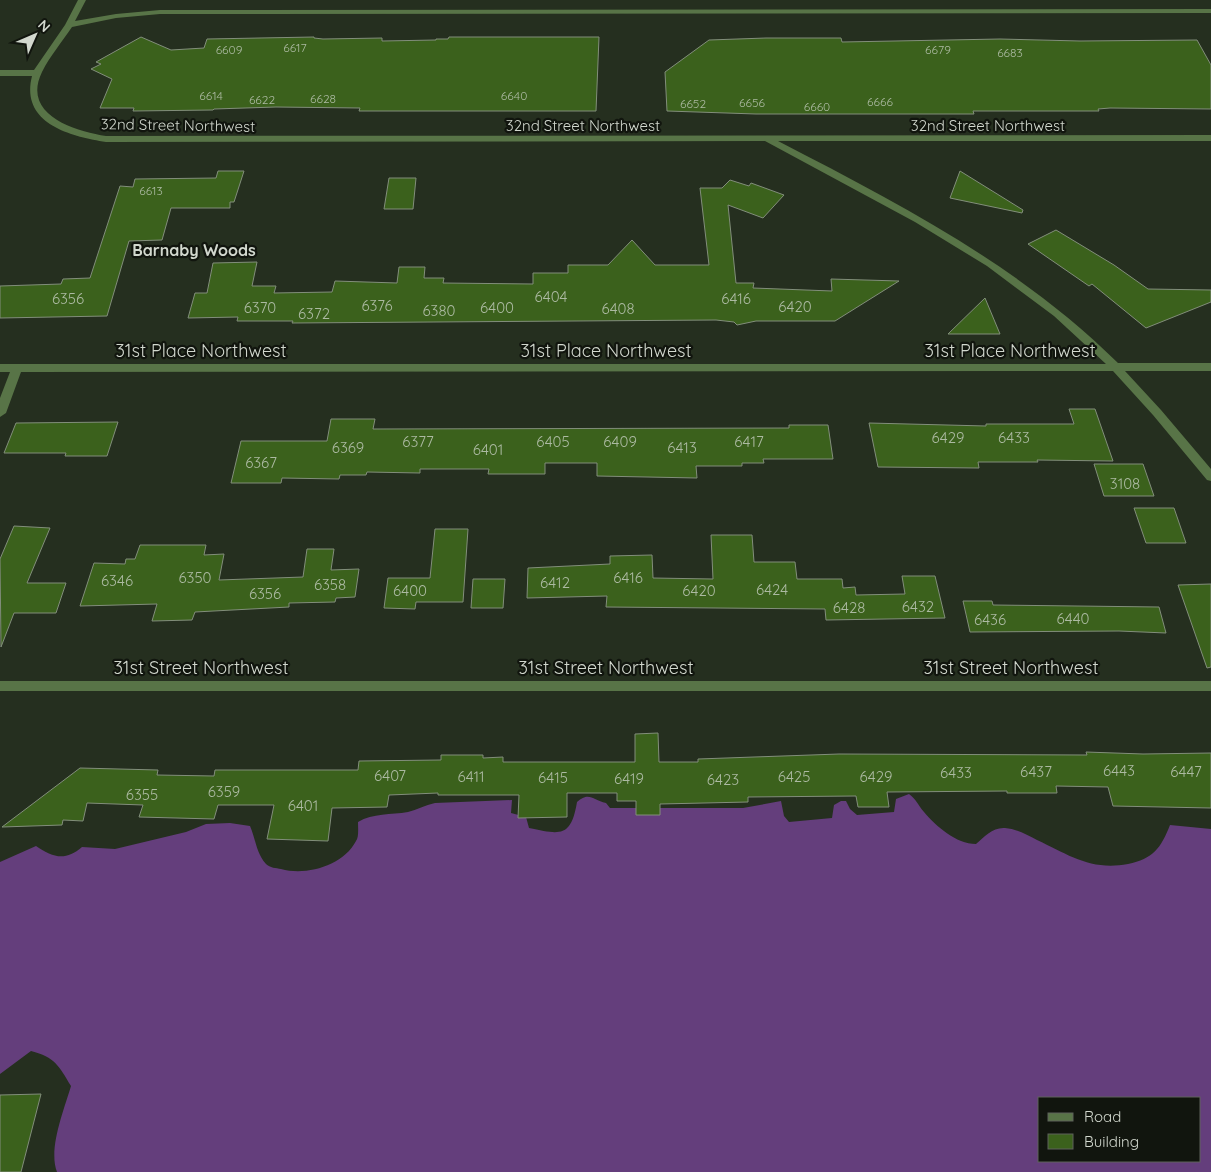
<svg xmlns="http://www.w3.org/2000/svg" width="1211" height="1172" font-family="Quicksand,sans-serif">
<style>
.forest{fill:#643e7c;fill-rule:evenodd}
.building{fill:#3b611c;stroke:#828e7b}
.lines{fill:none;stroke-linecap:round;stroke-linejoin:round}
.minor{fill:#587447;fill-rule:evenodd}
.labels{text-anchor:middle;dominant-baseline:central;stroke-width:4.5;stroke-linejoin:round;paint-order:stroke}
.far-number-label{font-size:12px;fill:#acbaa2}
.far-street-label{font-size:15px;fill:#d2d8ce;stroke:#11150e}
.number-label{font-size:15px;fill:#acbaa2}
.far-neighbourhood-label{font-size:16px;font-weight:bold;fill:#d2d8ce;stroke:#11150e}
.street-label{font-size:18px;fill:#d2d8ce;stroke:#11150e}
</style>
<rect width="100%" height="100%" fill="#252f1f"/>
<path class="forest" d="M909 794C916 799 918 805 924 812 936 826 956 844 976 844 984 837 993 827 1005 828 1017 829 1027 835 1037 840 1069 855 1091 871 1128 864 1153 859 1161 848 1170 825L1211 829V1172H57C48 1149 64 1110 71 1086 59 1066 55 1057 31 1051L0 1074V862L36 846C53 858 66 861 82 847L115 849 186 832 206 824 230 823 250 826C256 840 256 853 266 864 270 868 276 868 281 869 306 876 343 866 356 841 359 837 358 828 358 822 373 813 391 815 408 812 417 810 425 805 435 803L512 800 511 813 526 817 529 828C559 834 571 839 577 802 589 791 593 800 606 803L610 808H636L660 815V808H743L781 801 784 816 789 822 832 818 834 805 841 801H846L850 809 857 815 894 812 896 799ZM1040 1098H1200V1161H1040Z"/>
<g class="building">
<polygon points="141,37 171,50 204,48 207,39 314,37 314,38 323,39 382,38 382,41 436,40 436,39 448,39 449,37 599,37 596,111 359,111 360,108 276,107 214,109 213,110 133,111 134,108 100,108 112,79 91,69 101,64 96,62"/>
<polygon points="766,38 841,38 842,42 1000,39 1080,41 1197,40 1211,65 1211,109 1110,108 1098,109 1099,111 973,111 974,114 756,114 667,111 665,72 709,40"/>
<polygon points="218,171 244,171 234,202 230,202 230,208 171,208 162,240 129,241 107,316 0,318 0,286 61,284 63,279 90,278 120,186 133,187 135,179 216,178"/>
<polygon points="960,171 1023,210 1022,213 950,198"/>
<polygon points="389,178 416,178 413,209 384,209"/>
<polygon points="730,180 749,186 751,183 784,195 763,218 728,205 736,283 754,283 753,288 832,291 831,279 899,281 835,321 756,321 737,325 734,322 716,320 292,323 293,321 237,321 238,317 188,318 195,293 207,293 213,263 257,262 252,286 276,286 274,293 332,292 335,281 397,283 399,267 425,267 424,278 444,278 443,283 533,284 533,273 568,273 568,265 608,265 632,240 655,265 709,265 700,188 722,188"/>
<polygon points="1056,230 1114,265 1148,289 1211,290 1211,302 1146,328 1092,284 1089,286 1028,244"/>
<polygon points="985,298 1000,334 948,334"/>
<polygon points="1069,409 1095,409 1113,461 1037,460 1038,462 978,462 979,468 878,467 869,423 986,426 986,424 1074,424"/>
<polygon points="331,419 375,419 373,429 789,428 789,425 828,425 833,459 763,459 764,463 742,463 742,466 696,466 697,478 597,476 597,463 545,463 545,474 488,474 489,469 420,469 420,473 367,472 366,475 340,475 339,479 282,478 281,483 231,483 241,441 327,441"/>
<polygon points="118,422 107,456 65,456 66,453 4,453 16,423"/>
<polygon points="1094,464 1143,464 1154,496 1104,496"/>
<polygon points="1134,508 1174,508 1186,543 1146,543"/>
<polygon points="14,526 50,528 27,583 66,583 56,613 14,613 1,647 0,559"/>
<polygon points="435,529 468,529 463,602 416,602 415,609 384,608 388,578 430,578"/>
<polygon points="711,535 752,535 754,562 795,562 797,579 842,579 843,588 855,587 856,595 905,594 902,576 935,576 945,618 826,620 825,609 606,607 607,596 527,598 528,568 610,564 610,556 652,555 653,578 713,579"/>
<polygon points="140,545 206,545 204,555 224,554 219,580 303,577 307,549 334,549 331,570 359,569 355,597 336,598 335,602 289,603 289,607 195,612 192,620 152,621 157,604 80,606 94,563 125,564 126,559 135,559"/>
<polygon points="473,579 505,579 503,608 471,608"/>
<polygon points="1211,584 1211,667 1207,668 1178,585"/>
<polygon points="963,601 992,601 993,605 1159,607 1166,633 1119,631 970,632"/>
<polygon points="658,733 659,762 698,762 698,759 839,754 1087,755 1086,752 1143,754 1211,753 1211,808 1113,806 1108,787 1056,786 1057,793 1007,793 1007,791 887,792 889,807 858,807 856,796 748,797 748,802 660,804 660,815 636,815 636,801 617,801 617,793 567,793 567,817 518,818 519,795 438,795 438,793 389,795 387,807 332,808 328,841 267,839 274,805 218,805 214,819 139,817 143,805 87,803 83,821 63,820 62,825 2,827 80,768 158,770 157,775 214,776 215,770 358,770 359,761 441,760 441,755 483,755 483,758 503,757 503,762 635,762 635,734"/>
<polygon points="41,1094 21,1172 0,1172 0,1095"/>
</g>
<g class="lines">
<g class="minor">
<path d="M78 0H86L75 21 116 14 160 10 1211 9V13L160 14 116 18 72 27C62 42 50 56 42 72 21 115 75 131 106 136L1211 135V141H778C900 204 1020 266 1118 363H1211V371H1125L1161 410 1211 469V481L1207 480 1153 415 1113 371 21 372 6 413 0 417V398L10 372H0V364H1106L1054 316 987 266 915 222 765 141 106 142C69 136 20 123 32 76H0V70H34L65 25Z"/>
<rect x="0" y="681" width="1211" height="10"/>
</g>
</g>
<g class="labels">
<g class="far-number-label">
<text x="295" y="47">6617</text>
<text x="229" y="49">6609</text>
<text x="938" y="49">6679</text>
<text x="1010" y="52">6683</text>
<text x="211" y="95">6614</text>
<text x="514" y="95">6640</text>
<text x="323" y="98">6628</text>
<text x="262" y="99">6622</text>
<text x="880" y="101">6666</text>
<text x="752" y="102">6656</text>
<text x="693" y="103">6652</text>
<text x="817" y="106">6660</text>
<text x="151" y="190">6613</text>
</g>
<g class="far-street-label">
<text transform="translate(178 125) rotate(1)">32nd Street Northwest</text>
<text x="583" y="125">32nd Street Northwest</text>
<text x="988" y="125">32nd Street Northwest</text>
</g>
<g class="number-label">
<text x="551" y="296">6404</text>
<text x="68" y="298">6356</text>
<text x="736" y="298">6416</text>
<text x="377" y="305">6376</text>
<text x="795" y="306">6420</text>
<text x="260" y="307">6370</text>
<text x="497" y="307">6400</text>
<text x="618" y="308">6408</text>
<text x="439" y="310">6380</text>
<text x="314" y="313">6372</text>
<text x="948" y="437">6429</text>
<text x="1014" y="437">6433</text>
<text x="418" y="441">6377</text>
<text x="553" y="441">6405</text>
<text x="620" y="441">6409</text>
<text x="749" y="441">6417</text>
<text x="348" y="447">6369</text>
<text x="682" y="447">6413</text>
<text x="488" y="449">6401</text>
<text x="261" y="462">6367</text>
<text x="1125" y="483">3108</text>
<text x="195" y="577">6350</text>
<text x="628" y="577">6416</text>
<text x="117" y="580">6346</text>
<text x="555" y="582">6412</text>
<text x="330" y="584">6358</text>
<text x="772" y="589">6424</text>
<text x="410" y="590">6400</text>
<text x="699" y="590">6420</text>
<text x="265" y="593">6356</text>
<text x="918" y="606">6432</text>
<text x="849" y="607">6428</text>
<text x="1073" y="618">6440</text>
<text x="990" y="619">6436</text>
<text x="1119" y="770">6443</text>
<text x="1036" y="771">6437</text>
<text x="1186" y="771">6447</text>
<text x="956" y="772">6433</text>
<text x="390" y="775">6407</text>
<text x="471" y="776">6411</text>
<text x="794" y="776">6425</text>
<text x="876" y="776">6429</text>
<text x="553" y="777">6415</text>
<text x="629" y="778">6419</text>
<text x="723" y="779">6423</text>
<text x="224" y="791">6359</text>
<text x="142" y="794">6355</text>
<text x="303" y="805">6401</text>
</g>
<g class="far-neighbourhood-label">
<text x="194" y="250">Barnaby Woods</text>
</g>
<g class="street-label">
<text x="201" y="350">31st Place Northwest</text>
<text x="606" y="350">31st Place Northwest</text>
<text x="1010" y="350">31st Place Northwest</text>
<text x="201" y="667">31st Street Northwest</text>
<text x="606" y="667">31st Street Northwest</text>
<text x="1011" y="667">31st Street Northwest</text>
</g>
</g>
<rect x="1038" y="1097" width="162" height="65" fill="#11150e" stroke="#5e635b"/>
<rect x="1048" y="1113" width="25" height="8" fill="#587447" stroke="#5e635b"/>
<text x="1084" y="1122" font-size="15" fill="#d2d8ce">Road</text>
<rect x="1048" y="1134" width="25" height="15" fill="#3b611c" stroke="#5e635b"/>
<text x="1084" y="1147" font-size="15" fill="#d2d8ce">Building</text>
<g transform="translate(35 35) rotate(45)" stroke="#11150e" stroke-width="4" paint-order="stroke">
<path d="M0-4L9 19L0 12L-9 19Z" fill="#d2d8ce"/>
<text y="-8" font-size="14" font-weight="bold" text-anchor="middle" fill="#d2d8ce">N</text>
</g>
</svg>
